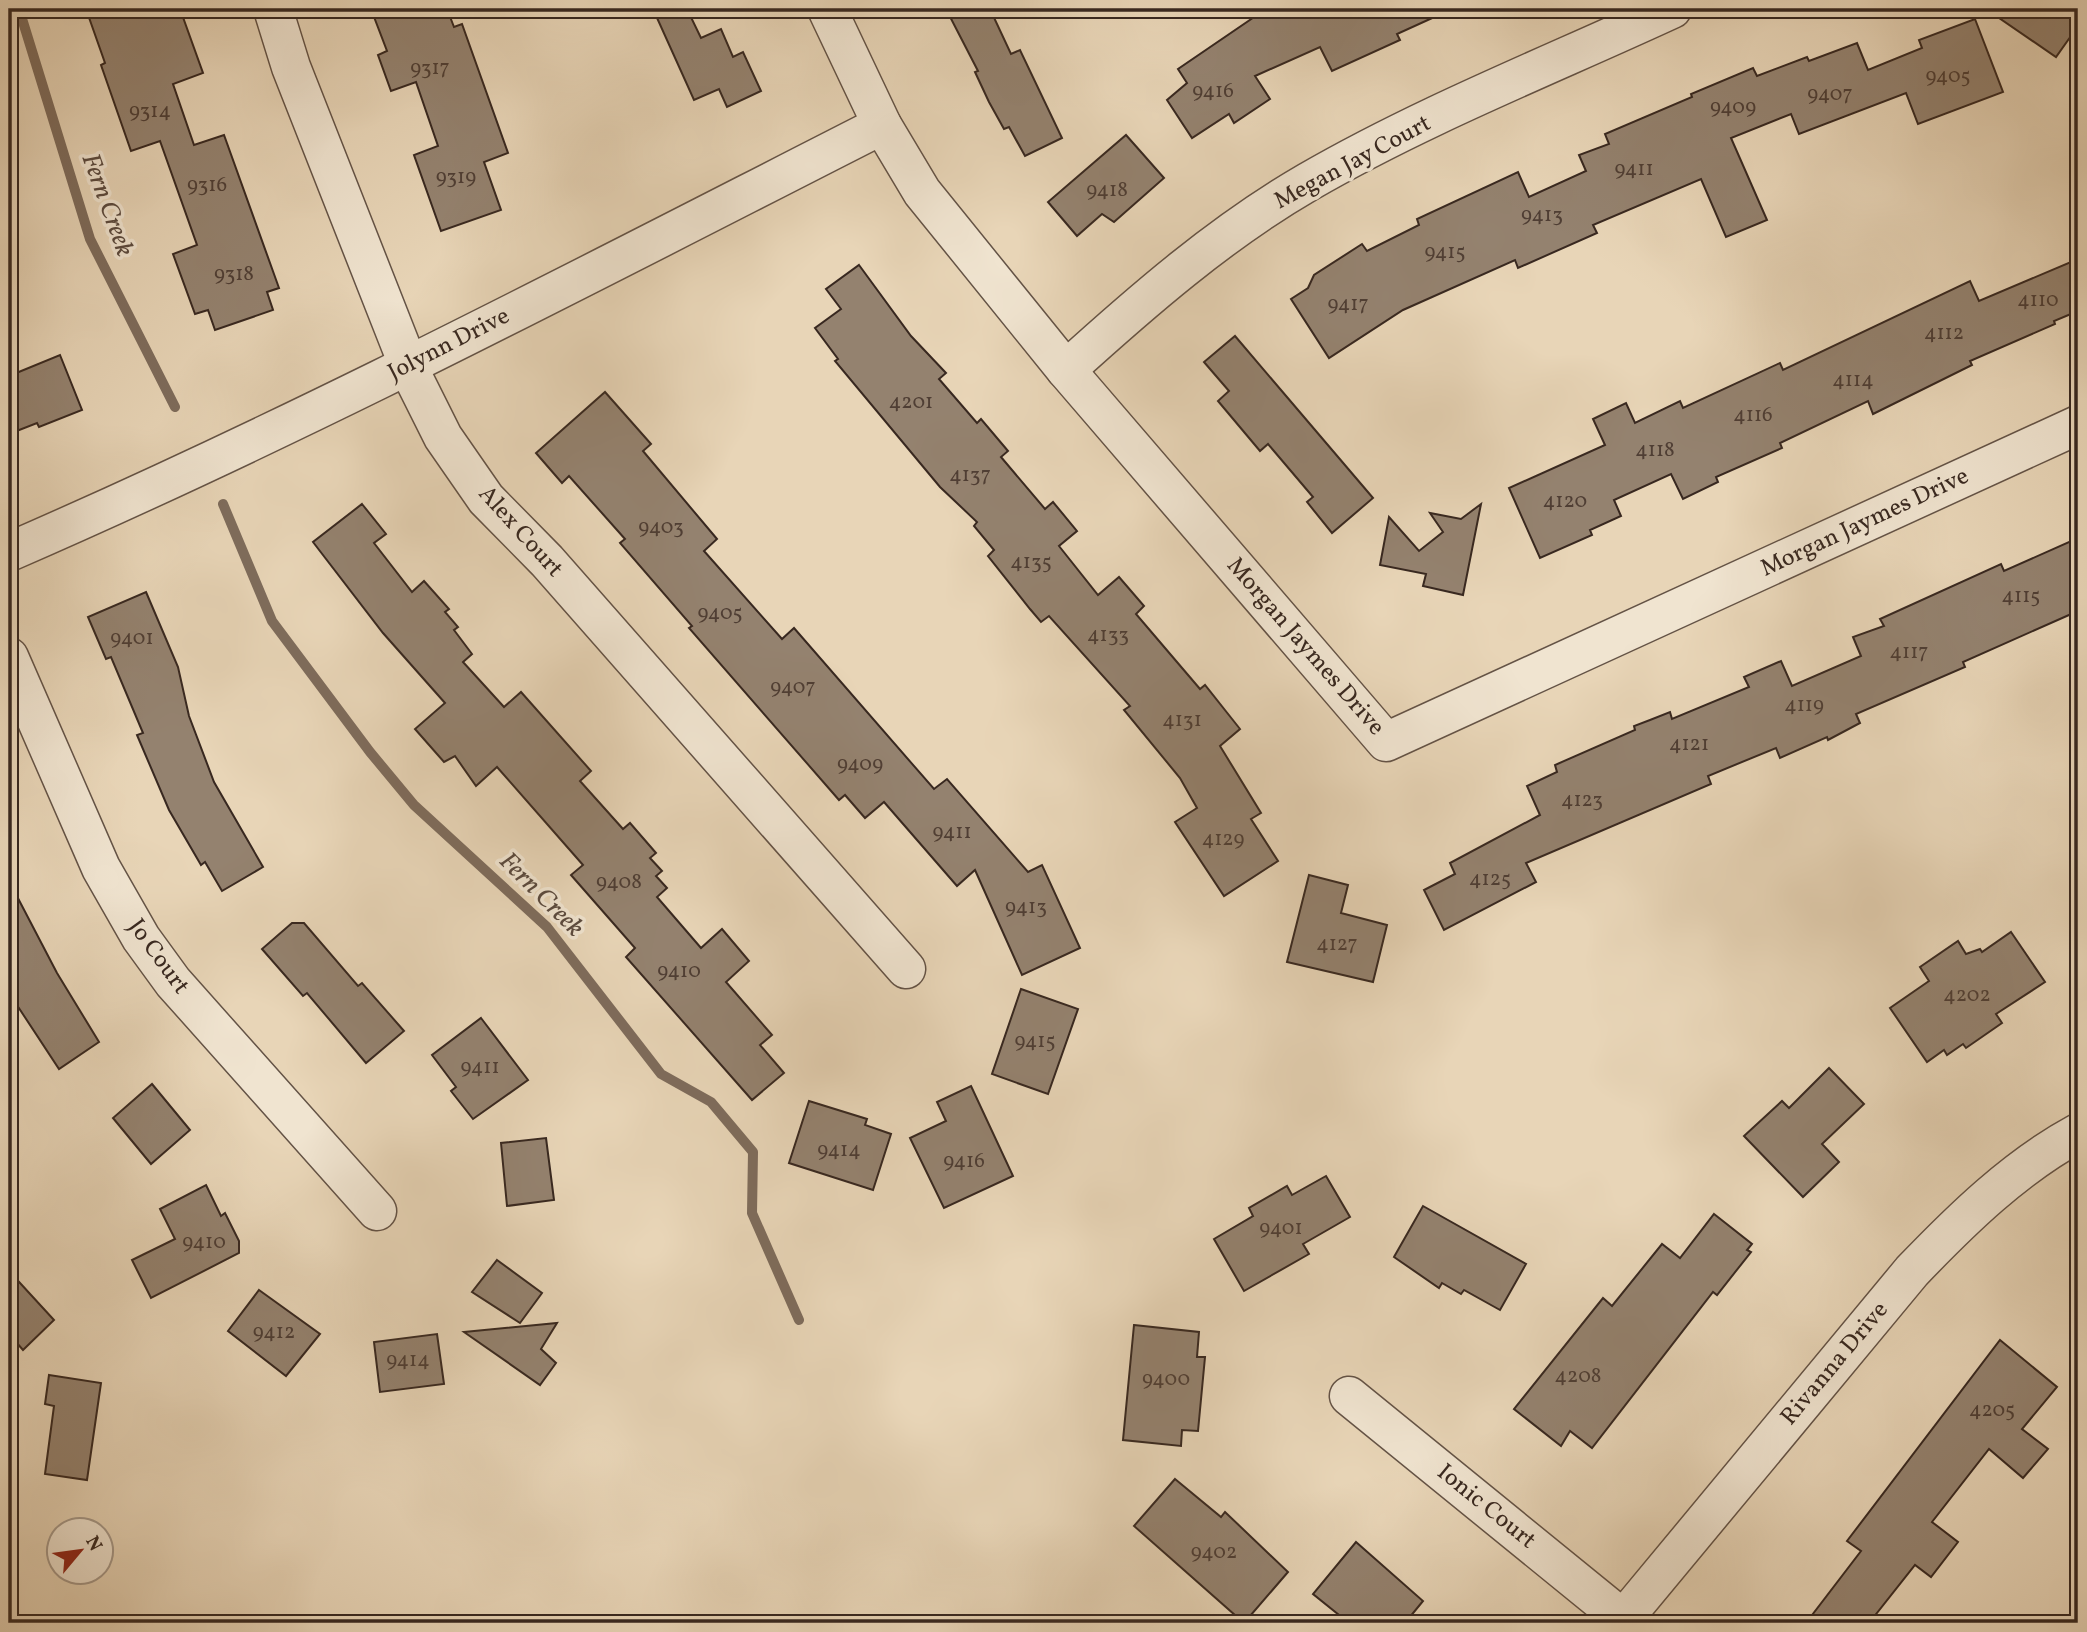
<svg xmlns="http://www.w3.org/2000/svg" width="2087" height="1632" font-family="Vollkorn,serif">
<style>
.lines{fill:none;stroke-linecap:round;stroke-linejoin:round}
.stream{stroke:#7e6c5c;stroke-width:10}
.building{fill:#94826f;stroke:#382820;stroke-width:2}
.street-casing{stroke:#645346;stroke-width:41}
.street{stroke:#f0e4d0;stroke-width:38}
.labels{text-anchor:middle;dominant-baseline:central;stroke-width:7;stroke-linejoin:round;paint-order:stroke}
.number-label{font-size:21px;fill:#4f3e34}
.street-label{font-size:24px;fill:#382820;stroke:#f0e4d0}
.water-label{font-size:26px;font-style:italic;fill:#5b4a3e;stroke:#f0e4d0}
</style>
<rect width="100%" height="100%" fill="#e8d5b7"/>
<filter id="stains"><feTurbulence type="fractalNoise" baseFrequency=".00286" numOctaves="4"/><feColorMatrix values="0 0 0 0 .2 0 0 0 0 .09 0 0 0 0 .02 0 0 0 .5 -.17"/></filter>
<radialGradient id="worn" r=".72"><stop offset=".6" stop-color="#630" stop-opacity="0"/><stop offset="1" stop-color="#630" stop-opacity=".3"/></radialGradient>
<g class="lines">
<g class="stream">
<polyline points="19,9 90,239 175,407"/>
<polyline points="223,504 272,621 370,752 414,805 547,927 661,1074 711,1102 753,1152 752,1213 799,1320"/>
</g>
</g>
<g class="building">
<polygon points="86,9 180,9 203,73 173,84 194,145 224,135 279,288 267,292 273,310 215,330 208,310 195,314 173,254 197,245 160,141 131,151 101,65 105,63"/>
<polygon points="371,9 447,9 454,27 462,24 508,153 484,162 501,210 441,231 414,155 438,146 416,82 391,91 378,55 387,51"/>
<polygon points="653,9 687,9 701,38 721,29 733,57 743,52 761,91 727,107 719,89 694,100"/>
<polygon points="946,9 990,9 1011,54 1020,50 1062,138 1025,156 1009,127 1004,129 989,102 975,72 978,71"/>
<polygon points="1266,9 1452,9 1397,34 1400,40 1332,71 1320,47 1255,76 1270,99 1234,123 1229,114 1192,138 1167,100 1187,83 1178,69"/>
<polygon points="1986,9 2078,9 2078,26 2056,57"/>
<polygon points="1975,19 2003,92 1918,124 1906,93 1799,134 1791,114 1731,138 1767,220 1726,237 1701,179 1593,225 1597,233 1518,268 1515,260 1403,310 1329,358 1291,299 1308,288 1314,275 1362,244 1367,251 1419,225 1417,219 1518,172 1529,197 1586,171 1579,155 1609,144 1605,134 1692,97 1691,94 1753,68 1757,76 1807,57 1809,61 1857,43 1868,70 1922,48 1919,40"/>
<polygon points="1126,135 1164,178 1114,222 1102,214 1077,236 1048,202"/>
<polygon points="2078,259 2078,311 2054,321 2055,324 1970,361 1972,365 1873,414 1868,401 1780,443 1782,448 1716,477 1718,482 1683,499 1671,474 1614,500 1621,516 1590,530 1592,535 1540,558 1509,488 1605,445 1593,419 1626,403 1635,423 1680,401 1683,408 1780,363 1783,370 1970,281 1979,301"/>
<polygon points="859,265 911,336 946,373 939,379 977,423 981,419 1008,451 1001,457 1045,509 1053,502 1077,531 1059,546 1098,595 1119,577 1144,606 1136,614 1200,689 1205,685 1240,729 1220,746 1261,813 1251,819 1278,861 1224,896 1175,822 1197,808 1180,778 1124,710 1130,706 1049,616 1041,622 1030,609 988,556 994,550 974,526 977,522 940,487 835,361 838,359 815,328 841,309 826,289"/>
<polygon points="1235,336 1373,498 1332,533 1307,502 1313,497 1268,444 1260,451 1218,401 1229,391 1204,362"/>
<polygon points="60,355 82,410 39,427 37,423 9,434 9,376"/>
<polygon points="605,392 651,444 643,451 717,539 704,551 782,639 794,628 934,789 947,779 1028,872 1042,865 1080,948 1022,975 975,870 957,886 884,802 865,818 845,795 839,800 689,628 692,626 620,543 625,539 569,476 562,483 536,453"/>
<polygon points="362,504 386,534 374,543 412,592 424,581 449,609 445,612 458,627 454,630 472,654 463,662 504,707 521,692 591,771 580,781 623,829 630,823 656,853 650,858 662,871 656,876 667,888 657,897 701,948 722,929 749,961 726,982 772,1035 760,1045 784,1073 752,1100 626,957 635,948 571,875 583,865 497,767 476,786 455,756 444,762 415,729 445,703 383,633 313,542"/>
<polygon points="1481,504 1463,595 1423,586 1426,574 1380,565 1389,517 1419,551 1443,532 1430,513 1461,519"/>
<polygon points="2078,538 2078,611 1963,662 1965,667 1856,714 1860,723 1828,740 1827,737 1780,758 1776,748 1708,776 1711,784 1526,863 1536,882 1444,930 1424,890 1455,874 1450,863 1540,815 1527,786 1557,772 1555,765 1635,730 1634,726 1650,720 1670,712 1672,719 1749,687 1744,677 1781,661 1792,686 1861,656 1853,637 1884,626 1880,619 2001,564 2004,571"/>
<polygon points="146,592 178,667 189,716 214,782 263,867 222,891 205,862 201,865 169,810 137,735 143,733 111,657 106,659 88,617"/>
<polygon points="1309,875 1348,885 1341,913 1387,925 1373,982 1287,962"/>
<polygon points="9,881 57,973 99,1042 59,1069 9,993"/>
<polygon points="292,923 304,923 358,986 362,983 404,1031 366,1063 307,993 303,996 262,949"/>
<polygon points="2011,932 2045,982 1996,1014 2002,1023 1966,1048 1963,1044 1947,1055 1944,1050 1927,1062 1890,1008 1929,981 1920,967 1958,941 1966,954 1980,949 1982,952"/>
<polygon points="1021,989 1078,1009 1048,1094 992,1074"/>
<polygon points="481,1018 528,1080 473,1119 451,1091 456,1087 432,1055"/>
<polygon points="1829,1068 1864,1104 1822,1144 1839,1162 1803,1197 1744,1136 1782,1101 1789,1108"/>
<polygon points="152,1084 190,1130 151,1164 113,1118"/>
<polygon points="971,1086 1013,1176 944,1208 910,1138 946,1121 937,1102"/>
<polygon points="809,1101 867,1119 865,1125 891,1134 873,1190 789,1163"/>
<polygon points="546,1138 554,1200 507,1206 501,1143"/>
<polygon points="1326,1176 1350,1217 1303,1244 1309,1254 1244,1291 1214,1239 1253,1216 1249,1208 1287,1186 1292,1195"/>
<polygon points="206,1185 221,1216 225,1213 239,1241 239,1253 151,1298 132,1260 175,1239 160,1209"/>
<polygon points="1423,1206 1526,1264 1500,1310 1464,1290 1461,1294 1442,1283 1439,1288 1394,1257"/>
<polygon points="1714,1214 1752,1244 1747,1250 1751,1252 1717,1295 1713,1292 1592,1448 1570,1431 1561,1446 1514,1409 1603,1298 1612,1306 1662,1244 1680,1258"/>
<polygon points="497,1260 542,1293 520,1323 472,1292"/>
<polygon points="9,1271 54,1320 23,1350 9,1334"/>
<polygon points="259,1290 320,1334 286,1376 228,1331"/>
<polygon points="557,1323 541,1349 556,1363 540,1385 464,1332"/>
<polygon points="1134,1325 1199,1332 1197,1357 1205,1357 1198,1431 1182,1430 1181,1446 1123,1440"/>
<polygon points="437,1334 444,1384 380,1392 374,1342"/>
<polygon points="2000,1340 2057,1387 2022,1429 2048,1449 2023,1478 1989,1449 1932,1522 1958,1542 1931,1577 1915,1565 1869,1623 1806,1623 1861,1551 1847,1541"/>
<polygon points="49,1375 101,1383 87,1480 45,1474 54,1406 45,1404"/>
<polygon points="1175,1479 1221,1517 1225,1512 1288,1572 1244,1623 1134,1526"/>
<polygon points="1356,1542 1423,1601 1405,1623 1349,1623 1313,1594"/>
</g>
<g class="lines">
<defs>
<g id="street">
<polyline points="273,9 291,67 413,377 443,437 486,499 547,561 906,969"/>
<polyline points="827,9 882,125 922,192 1066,370 1386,742 2078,425"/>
<path d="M1066 370C1141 302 1220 233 1308 182 1424 115 1551 65 1672 9"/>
<path d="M9 552C306 423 593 272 882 125"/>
<polyline points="9,657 101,868 141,938 173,982 377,1211"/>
<polyline points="1349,1396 1623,1619"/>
<path d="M1620 1623 1912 1271C1961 1220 2015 1167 2078 1133"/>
</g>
</defs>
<use href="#street" class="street-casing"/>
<use href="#street" class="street"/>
</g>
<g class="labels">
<g class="number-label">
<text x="430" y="68">9317</text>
<text x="1948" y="76">9405</text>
<text x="1213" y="91">9416</text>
<text x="1830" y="94">9407</text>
<text x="1733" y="107">9409</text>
<text x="150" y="111">9314</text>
<text x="1634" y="169">9411</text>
<text x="456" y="177">9319</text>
<text x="207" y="185">9316</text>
<text x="1107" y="190">9418</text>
<text x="1542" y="215">9413</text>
<text x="1445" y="252">9415</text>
<text x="234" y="274">9318</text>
<text x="2038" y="300">4110</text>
<text x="1348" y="304">9417</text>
<text x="1944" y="333">4112</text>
<text x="1853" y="380">4114</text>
<text x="911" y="402">4201</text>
<text x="1753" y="415">4116</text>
<text x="1655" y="450">4118</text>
<text x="970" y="475">4137</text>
<text x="1565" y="501">4120</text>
<text x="661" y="527">9403</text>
<text x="1031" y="562">4135</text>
<text x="2021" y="596">4115</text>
<text x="720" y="613">9405</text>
<text x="1108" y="635">4133</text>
<text x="132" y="638">9401</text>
<text x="1909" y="652">4117</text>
<text x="793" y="687">9407</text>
<text x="1804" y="705">4119</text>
<text x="1182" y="720">4131</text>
<text x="1689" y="744">4121</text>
<text x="860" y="764">9409</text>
<text x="1582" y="800">4123</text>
<text x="952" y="832">9411</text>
<text x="1223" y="839">4129</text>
<text x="1490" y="879">4125</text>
<text x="619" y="882">9408</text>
<text x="1026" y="907">9413</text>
<text x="1337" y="944">4127</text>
<text x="679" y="971">9410</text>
<text x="1967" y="995">4202</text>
<text x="1035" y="1041">9415</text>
<text x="480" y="1067">9411</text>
<text x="839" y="1150">9414</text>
<text x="964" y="1161">9416</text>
<text x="1281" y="1228">9401</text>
<text x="204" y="1242">9410</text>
<text x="274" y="1332">9412</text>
<text x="408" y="1360">9414</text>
<text x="1578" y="1376">4208</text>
<text x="1166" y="1379">9400</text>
<text x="1992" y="1410">4205</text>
<text x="1214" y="1552">9402</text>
</g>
<g class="street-label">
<text transform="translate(1353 163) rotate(-28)">Megan Jay Court</text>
<text transform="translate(449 345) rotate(-27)">Jolynn Drive</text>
<text transform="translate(1865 523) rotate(-25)">Morgan Jaymes Drive</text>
<text transform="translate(520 532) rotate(48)">Alex Court</text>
<text transform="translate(1305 647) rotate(49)">Morgan Jaymes Drive</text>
<text transform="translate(158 957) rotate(54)">Jo Court</text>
<text transform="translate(1835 1364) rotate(-50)">Rivanna Drive</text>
<text transform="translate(1486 1507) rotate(39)">Ionic Court</text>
</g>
<g class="water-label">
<text transform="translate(107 205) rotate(70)">Fern Creek</text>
<text transform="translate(541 895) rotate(45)">Fern Creek</text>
</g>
</g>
<rect width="2087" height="1632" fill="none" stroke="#e8d5b7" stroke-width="35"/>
<rect x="10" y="10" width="2066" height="1611" fill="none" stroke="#382820" stroke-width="3.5"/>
<rect x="18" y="18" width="2052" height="1597" fill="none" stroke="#382820" stroke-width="2"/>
<g transform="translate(80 1551) rotate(61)"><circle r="33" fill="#f0e4d0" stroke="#a6998a" stroke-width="2"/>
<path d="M0-5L12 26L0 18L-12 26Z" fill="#8f2418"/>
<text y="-10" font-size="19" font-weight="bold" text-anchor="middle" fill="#382820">N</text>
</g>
<rect width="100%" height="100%" filter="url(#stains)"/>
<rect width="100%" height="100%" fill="url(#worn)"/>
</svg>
